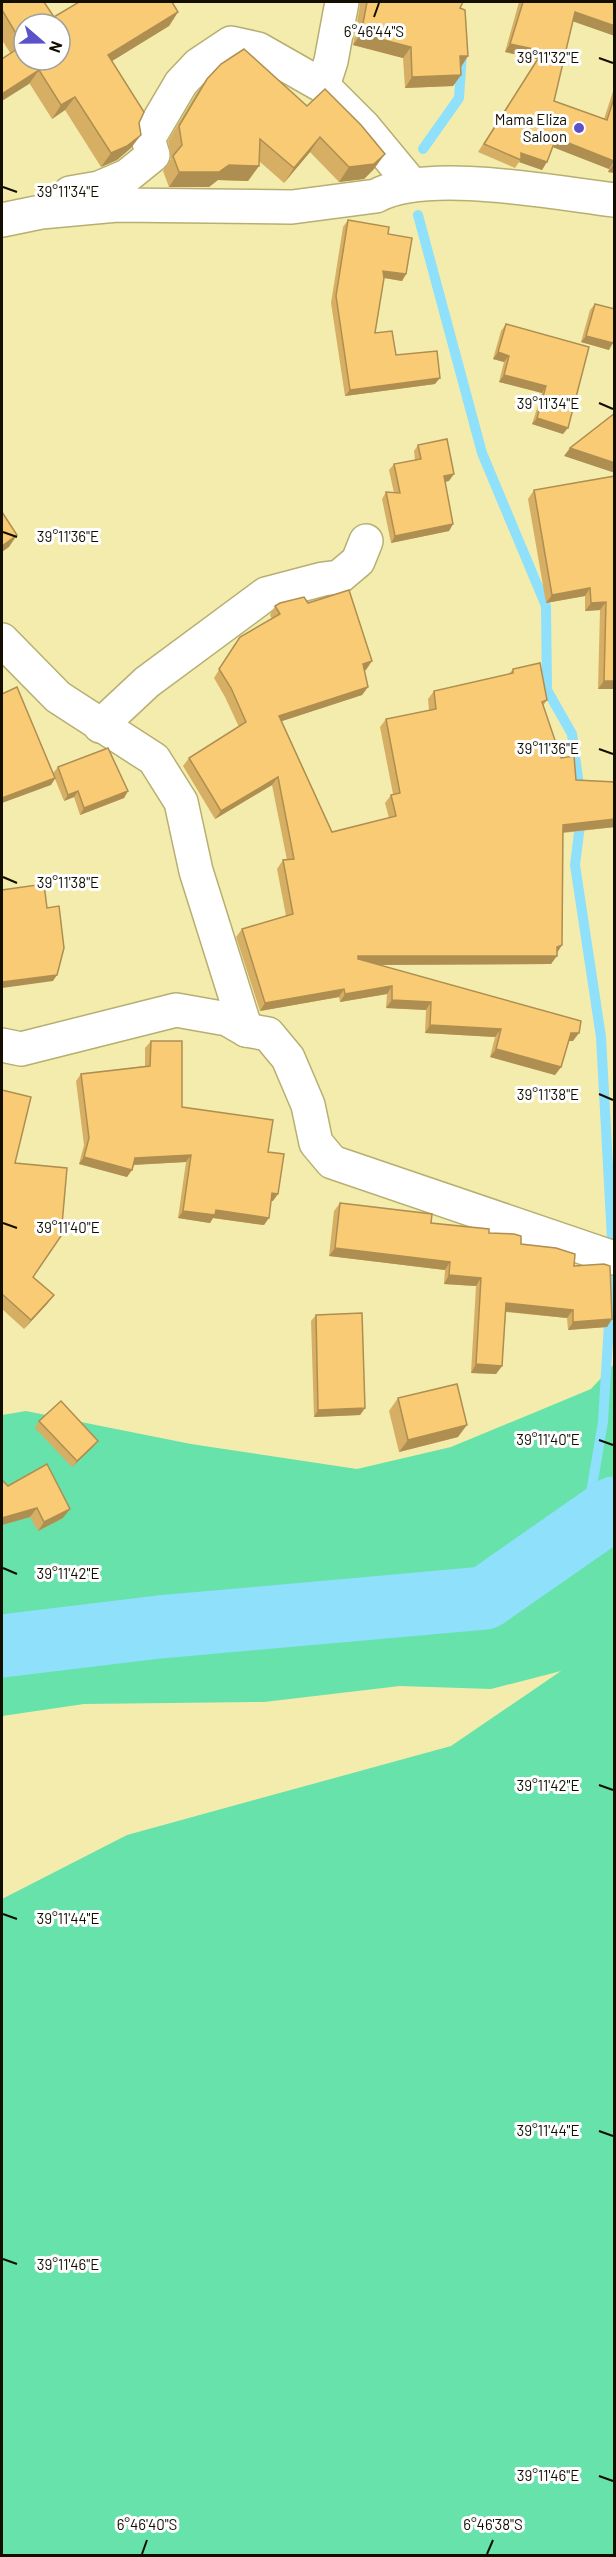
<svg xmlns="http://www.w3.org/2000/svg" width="616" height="2557" font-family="Barlow,sans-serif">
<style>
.green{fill:#66e2aa}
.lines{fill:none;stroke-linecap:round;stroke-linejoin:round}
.stream{stroke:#8ee0fb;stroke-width:10}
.river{stroke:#8ee0fb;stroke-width:63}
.street-casing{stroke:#b7af71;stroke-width:36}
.street{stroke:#fff;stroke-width:33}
.wall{fill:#d6af64}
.shaded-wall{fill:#ae8e51}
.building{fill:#f9cb74;stroke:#ae8e51;stroke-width:1.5;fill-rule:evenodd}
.ticks{fill:none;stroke:#120f00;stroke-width:2}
.poi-dot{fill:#5b52ca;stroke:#fff;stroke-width:2}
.labels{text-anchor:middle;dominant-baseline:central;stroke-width:6;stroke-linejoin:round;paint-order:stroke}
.poi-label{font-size:15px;fill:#120f00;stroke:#fff;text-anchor:end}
.ticks-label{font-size:15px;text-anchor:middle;fill:#120f00;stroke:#fff;stroke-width:6;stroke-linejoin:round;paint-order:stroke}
</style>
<rect width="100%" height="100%" fill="#f4ecac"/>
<polygon class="green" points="614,1364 614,2555 2,2555 2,1899 127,1835 451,1746 561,1671 491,1689 400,1686 264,1702 84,1704 2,1716 2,1415 26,1411 191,1444 357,1469 451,1447 591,1389"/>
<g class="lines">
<g class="stream">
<polyline points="423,149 459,98 462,53"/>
<polyline points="418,215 482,453 546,606 547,690 572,734 580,793"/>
<polyline points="581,817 575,865 601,1037 613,1258 603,1422 585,1528"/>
</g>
<polyline class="river" points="2,1646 159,1627 485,1598 614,1508"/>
<defs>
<g id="street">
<polyline points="323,86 331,61 342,2"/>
<polyline points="70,193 99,188 127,176 153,155 148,139 181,83 198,65 231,43 258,49 323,86 364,127 412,185"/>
<path d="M2 220 41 212 117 205 292 207 376 196C427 168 555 193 614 200"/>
<polyline points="2,640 58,697 154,759 181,802 196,871 246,1030"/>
<polyline points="100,726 147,682 266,594 323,579 339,577 358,561 366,541"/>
<polyline points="2,1045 21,1049 176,1010 227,1019 246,1030 268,1034 288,1058 308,1105 316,1143 332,1162 614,1258"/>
</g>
</defs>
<use href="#street" class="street-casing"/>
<use href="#street" class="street"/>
</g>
<g class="wall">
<polygon points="2,2 54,17 178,12 169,26 112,61 139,123 131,148 117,160 101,167 65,110 52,119 2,40"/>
<polygon points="360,2 463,2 460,8 461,75 453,86 405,88 403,58 353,45 360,5"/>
<polygon points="519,2 615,2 615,36 573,21 554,101 604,119 615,85 615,173 608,172 609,169 553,147 542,170 519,162 515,168 478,152 537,59 505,52"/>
<polygon points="221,64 374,169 364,179 339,182 310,152 284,183 259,161 259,166 248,181 218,180 209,187 169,187 163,171 171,159 168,141 196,94 207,79"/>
<polygon points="348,220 388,234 406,274 402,281 384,278 375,333 396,355 435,384 345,396 331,303 343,227"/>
<polygon points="595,304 609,350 581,342 590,310"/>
<polygon points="506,324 589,347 563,434 532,424 542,393 499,382 504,362 493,359 501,331"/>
<polygon points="418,445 449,481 445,482 453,524 449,531 391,543 382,499 386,492 394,493 389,470 394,464 415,460 414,451"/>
<polygon points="615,476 615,689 598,689 600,610 585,611 585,596 546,603 528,499 534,490"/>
<polygon points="308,603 366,670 364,670 368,687 362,695 282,721 332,832 389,818 385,803 391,795 393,794 380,727 386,719 429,710 428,699 434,691 509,674 513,669 547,700 543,706 561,758 576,780 615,782 615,827 563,833 562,945 557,953 551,964 378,965 573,1041 569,1041 561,1067 555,1075 490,1057 495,1037 425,1033 426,1010 386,1008 387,994 340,1002 339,997 260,1011 236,937 242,929 286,916 277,869 283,860 287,860 272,785 215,819 183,766 189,758 239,727 225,697 214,678 234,645 272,619 270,615 275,606"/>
<polygon points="58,767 128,791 124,798 80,815 74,797 64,801 55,779 51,785 53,773"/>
<polygon points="615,830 615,850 613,850"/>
<polygon points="151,1041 182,1107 268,1152 273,1201 271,1201 264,1225 213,1218 210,1223 178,1218 186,1162 134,1165 127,1177 79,1164 84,1145 76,1081 81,1074 145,1066 145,1048"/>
<polygon points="2,1090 15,1163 33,1277 54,1295 47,1304 24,1329 2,1309"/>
<polygon points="340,1203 431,1223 489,1233 521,1244 574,1266 612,1319 607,1327 568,1330 567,1318 506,1312 502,1366 496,1374 471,1373 476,1286 444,1284 445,1270 329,1256 334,1211"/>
<polygon points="316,1315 365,1408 360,1415 314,1417 311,1321"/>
<polygon points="398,1398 458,1437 399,1452 389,1411"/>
<polygon points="39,1421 93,1447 72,1467 35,1428"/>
<polygon points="2,1480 8,1486 63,1518 38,1531 30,1517 2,1525"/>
</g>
<g class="shaded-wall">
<polygon points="178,12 169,26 99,69 108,55"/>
<polygon points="575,12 615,26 615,36 569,20"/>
<polygon points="361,34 411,47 403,58 353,45"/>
<polygon points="510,44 543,51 537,59 505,52"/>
<polygon points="460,56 468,56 461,67"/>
<polygon points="39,70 29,84 2,101 2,94"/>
<polygon points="461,75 453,86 405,88 412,77"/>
<polygon points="75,97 65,110 52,119 61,105"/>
<polygon points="141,135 131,148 117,160 101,167 111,153"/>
<polygon points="320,137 310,152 284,183 294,168"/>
<polygon points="556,138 614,161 609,169 550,146"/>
<polygon points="521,153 547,162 542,170 519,162 521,160"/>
<polygon points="385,154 374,169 364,179 339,182 349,167"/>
<polygon points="614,164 615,164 615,173 608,172"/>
<polygon points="229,165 259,166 248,181 218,180 209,187 169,187 179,172"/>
<polygon points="383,271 406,274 402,281 379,277"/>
<polygon points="586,336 613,343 609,350 581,342"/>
<polygon points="498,352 509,356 504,362 493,359"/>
<polygon points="504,375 546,386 542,393 499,382"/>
<polygon points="440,378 435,384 345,396 350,390"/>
<polygon points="537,418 568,428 563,434 532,424"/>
<polygon points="570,448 615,463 615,473 564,456"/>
<polygon points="454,474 449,481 439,483 444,476"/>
<polygon points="453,524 449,531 391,543 395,536"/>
<polygon points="17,535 9,547 2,552 2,546"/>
<polygon points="590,588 585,596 546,603 552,595"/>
<polygon points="606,602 600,610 585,611 591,603"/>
<polygon points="372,661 366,670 357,672 363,664"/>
<polygon points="604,681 615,681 615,689 598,689"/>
<polygon points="368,687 362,695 273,724 279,716"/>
<polygon points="278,777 272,785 215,819 221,811"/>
<polygon points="55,778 51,785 2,803 2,798"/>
<polygon points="78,791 74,797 64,801 68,795"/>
<polygon points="128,791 124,798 80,815 84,808"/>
<polygon points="615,819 615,827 557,833 563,825"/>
<polygon points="562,945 556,954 557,947"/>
<polygon points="358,956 557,956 551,964 353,965"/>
<polygon points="57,975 53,981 2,988 2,982"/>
<polygon points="392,986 387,994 340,1002 345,994"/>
<polygon points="344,989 339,997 260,1011 265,1003"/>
<polygon points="392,1000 431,1002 426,1010 386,1008"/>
<polygon points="430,1025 501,1029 495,1037 425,1033"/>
<polygon points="571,1033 579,1033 573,1041 565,1041"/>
<polygon points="496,1049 561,1067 555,1075 490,1057"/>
<polygon points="191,1155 186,1162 130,1165 135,1158"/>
<polygon points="84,1157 132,1170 127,1177 79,1164"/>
<polygon points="272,1193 278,1194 273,1201 267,1201"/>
<polygon points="216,1210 269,1218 264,1225 213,1218 210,1223 178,1218 183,1211"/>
<polygon points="335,1248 450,1262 445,1270 329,1256"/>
<polygon points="449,1275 481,1278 476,1286 444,1284"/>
<polygon points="54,1295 47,1304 24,1329 31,1320"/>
<polygon points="506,1303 573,1310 567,1318 501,1311"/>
<polygon points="612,1319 607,1327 568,1330 573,1322"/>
<polygon points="476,1364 502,1366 496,1374 471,1373"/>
<polygon points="365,1408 360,1415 314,1417 318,1410"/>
<polygon points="467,1425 458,1437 399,1452 408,1440"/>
<polygon points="98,1441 93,1447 72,1467 77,1461"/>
<polygon points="37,1508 30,1517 2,1525 2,1518"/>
<polygon points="70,1509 63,1518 38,1531 44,1522"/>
</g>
<g class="building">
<path d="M2 2H44L54 17 79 2H172L178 12 108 55 144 112 139 123 141 135 127 146 111 153 75 97 61 105 39 70 2 94V59L23 45 2 10ZM24 24H60V60H24Z"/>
<polygon points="367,2 463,2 460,8 465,10 468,56 460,56 461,75 412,77 411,47 361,34"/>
<polygon points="523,2 615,2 615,26 575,12 554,101 607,120 615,95 615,164 614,164 614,161 556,138 547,162 521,153 521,160 484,144 543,51 510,44"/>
<polygon points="244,49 307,106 325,89 361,125 385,154 374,164 349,167 320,137 294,168 260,139 259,166 229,165 219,172 179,172 173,156 182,145 179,126 207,79 221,64"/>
<polygon points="348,220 389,227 388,234 412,238 406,274 383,271 384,278 375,333 392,331 396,355 437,351 440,378 350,390 336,296"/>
<polygon points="595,304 615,309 615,338 613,343 586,336"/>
<polygon points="506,324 589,347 568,428 537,418 546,386 504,375 509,356 498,352"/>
<polygon points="615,413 615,463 570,448"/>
<polygon points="447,439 454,474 444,476 453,524 395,536 386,492 400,493 394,464 421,459 418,445"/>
<polygon points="615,476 615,681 604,681 606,602 591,603 590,588 552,595 534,490"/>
<polygon points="2,512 17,535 2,546"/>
<polygon points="349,590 372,661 363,664 368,687 279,716 332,832 396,816 391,795 400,793 386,719 436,709 434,691 513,673 513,669 540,663 547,700 542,702 561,758 574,756 576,780 615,782 615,819 563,825 562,945 557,947 557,956 358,956 358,959 581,1021 579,1033 571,1033 561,1067 496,1049 501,1029 430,1025 431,1002 392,1000 392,986 345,994 344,989 265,1003 242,929 293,914 283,860 294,859 278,777 221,811 189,758 246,722 231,688 219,669 240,637 280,614 275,606 280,603 304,597 308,603"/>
<polygon points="17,687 55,778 2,798 2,694"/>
<polygon points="108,748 128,791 84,808 78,791 68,795 58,767"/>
<polygon points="44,884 47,908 59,906 64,948 57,975 2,982 2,890"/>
<polygon points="151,1041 182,1041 182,1107 273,1120 268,1152 284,1154 278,1194 272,1193 269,1218 216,1210 215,1215 183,1211 191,1155 135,1158 132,1170 84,1157 89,1138 81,1074 150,1066"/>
<polygon points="2,1090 31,1097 15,1163 67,1168 61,1236 33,1277 54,1295 31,1320 2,1294"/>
<polygon points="340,1203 432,1214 431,1223 489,1229 489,1233 514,1234 521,1236 521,1244 556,1248 575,1254 574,1266 604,1264 610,1266 612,1319 573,1322 573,1310 506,1303 502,1366 476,1364 481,1278 449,1275 450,1262 335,1248"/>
<polygon points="362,1313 365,1408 318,1410 316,1315"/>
<polygon points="457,1384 467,1425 408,1440 398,1398"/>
<polygon points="61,1401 98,1441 77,1461 39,1421"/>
<polygon points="47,1464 70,1509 44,1522 37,1508 2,1518 2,1480 8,1486"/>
</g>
<path class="ticks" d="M374 17 379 3M599 58 613 63M3 187 17 192M599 403 613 409M3 532 17 537M599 749 613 754M3 877 17 883M599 1094 613 1100M3 1223 17 1228M599 1440 613 1445M3 1568 17 1574M599 1785 613 1790M3 1914 17 1919M599 2131 613 2136M3 2259 17 2264M599 2476 613 2481M142 2554 147 2540M487 2554 493 2540"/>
<circle class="poi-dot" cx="579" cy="128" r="6"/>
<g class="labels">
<g class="poi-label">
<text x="567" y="119">Mama Eliza<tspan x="567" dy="17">Saloon</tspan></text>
</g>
</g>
<g class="ticks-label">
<text x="374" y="37">6°46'44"S</text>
<text x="548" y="63">39°11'32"E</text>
<text x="68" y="197">39°11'34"E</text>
<text x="548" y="409">39°11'34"E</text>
<text x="68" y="542">39°11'36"E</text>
<text x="548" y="754">39°11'36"E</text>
<text x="68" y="888">39°11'38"E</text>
<text x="548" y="1100">39°11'38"E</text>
<text x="68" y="1233">39°11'40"E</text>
<text x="548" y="1445">39°11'40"E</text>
<text x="68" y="1579">39°11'42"E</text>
<text x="548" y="1791">39°11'42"E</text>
<text x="68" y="1924">39°11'44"E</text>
<text x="548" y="2136">39°11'44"E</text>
<text x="68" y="2270">39°11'46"E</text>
<text x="548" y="2481">39°11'46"E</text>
<text x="147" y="2530">6°46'40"S</text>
<text x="493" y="2530">6°46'38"S</text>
</g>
<rect width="616" height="2557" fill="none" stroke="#120f00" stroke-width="6"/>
<g transform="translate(42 42) rotate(110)"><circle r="28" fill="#ffffff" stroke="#a09f99" stroke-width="1.5"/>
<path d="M0-4.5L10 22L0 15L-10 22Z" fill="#5b52ca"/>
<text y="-9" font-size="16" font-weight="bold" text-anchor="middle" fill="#120f00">N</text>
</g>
</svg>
